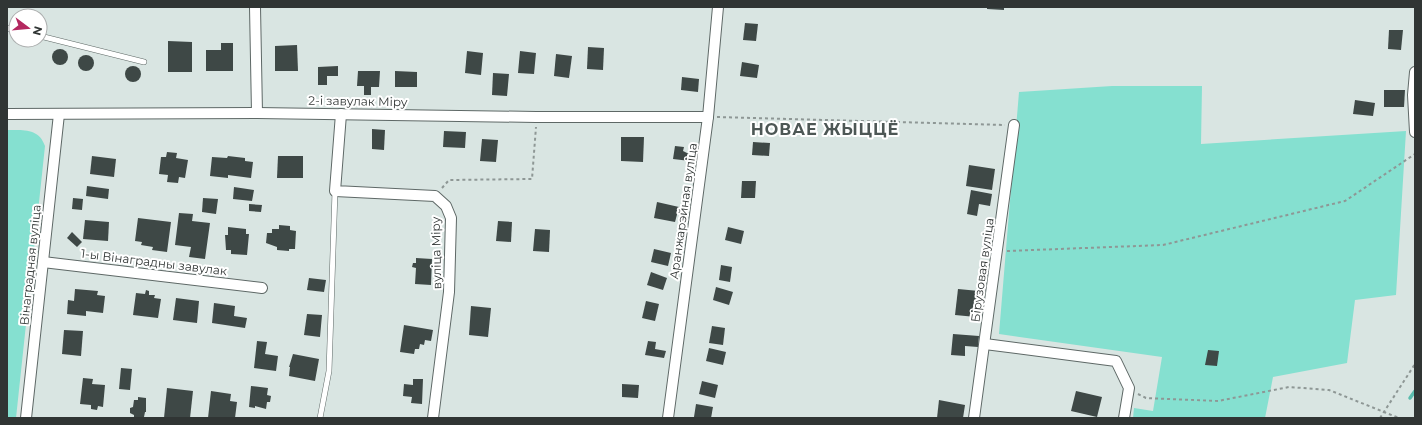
<svg xmlns="http://www.w3.org/2000/svg" width="1422" height="425" font-family="Montserrat,sans-serif">
<style>
.green{fill:#85e0d0}
.lines{fill:none;stroke-linecap:round;stroke-linejoin:round}
.stream{stroke:#5abcad;stroke-width:3.5}
.building{fill:#3e4846}
.lane-casing{stroke:#5e6866;stroke-width:6}
.street-casing{stroke:#5e6866;stroke-width:12}
.path{stroke:#8e9795;stroke-width:2;stroke-dasharray:3 3;stroke-linecap:butt}
.lane{stroke:#fff;stroke-width:5}
.street{stroke:#fff;stroke-width:10}
.labels{text-anchor:middle;dominant-baseline:central;stroke-width:4;stroke-linejoin:round;paint-order:stroke}
.street-label{font-size:12px;fill:#303534;stroke:#fff}
.district-label{font-size:16px;font-weight:bold;letter-spacing:1px;fill:#4d5755;stroke:#fff}
</style>
<rect width="100%" height="100%" fill="#d9e5e2"/>
<g class="green">
<polygon points="1112,86 1202,86 1201,144 1406,131 1396,295 1355,300 1347,363 1273,377 1265,418 1133,418 1134,408 1153,411 1162,357 999,334 1019,92"/>
<path d="M7 130C23 130 39 128 45 146L16 418H7Z"/>
</g>
<g class="lines">
<polyline class="stream" points="1410,398 1415,391"/>
</g>
<g class="building">
<polygon points="987,7 1004,7 1004,10 987,9"/>
<polygon points="745,23 758,24 756,41 743,40"/>
<polygon points="1389,30 1403,30 1401,50 1388,49"/>
<polygon points="168,41 192,42 192,72 168,72"/>
<polygon points="221,43 233,43 233,71 206,71 206,50 221,50"/>
<polygon points="297,45 298,71 275,71 275,46"/>
<polygon points="588,47 604,48 603,70 587,69"/>
<circle cx="60" cy="57" r="8"/>
<polygon points="467,51 483,53 481,75 465,73"/>
<polygon points="520,51 536,53 534,74 518,73"/>
<polygon points="556,54 572,56 569,78 554,76"/>
<circle cx="86" cy="63" r="8"/>
<polygon points="742,62 759,65 757,78 740,76"/>
<circle cx="133" cy="74" r="8"/>
<polygon points="338,66 338,76 327,76 327,85 318,85 318,67"/>
<polygon points="358,71 380,71 379,87 371,87 371,95 364,95 364,86 357,86"/>
<polygon points="395,71 417,72 417,87 395,87"/>
<polygon points="493,73 509,74 507,96 492,95"/>
<polygon points="682,77 699,79 698,92 681,90"/>
<polygon points="1384,90 1405,90 1404,107 1384,107"/>
<polygon points="1355,100 1375,103 1373,116 1353,114"/>
<polygon points="372,129 385,130 384,150 372,149"/>
<polygon points="444,131 466,132 465,148 443,147"/>
<polygon points="621,137 644,137 643,162 621,161"/>
<polygon points="482,139 498,140 496,162 480,161"/>
<polygon points="753,142 770,143 769,156 752,155"/>
<polygon points="675,146 684,147 683,151 691,155 690,161 673,159"/>
<polygon points="167,152 177,153 176,158 188,160 185,178 179,177 178,183 167,182 168,175 159,174 161,157 166,157"/>
<polygon points="92,156 116,159 114,177 90,174"/>
<polygon points="228,156 245,158 245,161 253,162 251,178 228,175 228,178 210,176 212,157 227,158"/>
<polygon points="278,156 303,156 303,178 277,178"/>
<polygon points="969,165 995,169 992,190 966,186"/>
<polygon points="742,181 756,181 755,198 741,198"/>
<polygon points="87,186 109,189 108,199 86,196"/>
<polygon points="234,187 254,190 252,201 233,199"/>
<polygon points="971,190 992,194 990,206 979,204 977,216 967,214"/>
<polygon points="73,198 83,199 82,210 72,209"/>
<polygon points="203,198 218,199 216,214 202,212"/>
<polygon points="657,202 679,207 675,222 654,218"/>
<polygon points="249,204 262,205 261,212 249,211"/>
<polygon points="179,213 193,214 192,221 210,223 205,259 189,257 191,247 175,245"/>
<polygon points="138,218 171,222 167,252 152,250 153,247 141,245 142,242 135,241"/>
<polygon points="85,220 109,222 108,241 83,239"/>
<polygon points="498,221 512,222 511,242 496,241"/>
<polygon points="279,225 290,226 290,230 296,231 295,249 289,249 289,251 277,250 277,247 266,243 267,233 272,233 272,229 279,229"/>
<polygon points="228,227 246,229 246,234 249,234 247,255 231,254 231,250 226,250 225,235 228,235"/>
<polygon points="728,227 744,231 741,244 725,240"/>
<polygon points="535,229 550,230 549,252 533,251"/>
<polygon points="72,232 82,242 77,247 67,238"/>
<polygon points="654,249 671,253 668,266 651,262"/>
<polygon points="416,258 432,259 431,285 415,284 416,268 412,267 413,263 416,263"/>
<polygon points="721,265 732,267 730,282 719,280"/>
<polygon points="651,272 667,278 663,290 647,285"/>
<polygon points="309,278 326,280 324,292 307,290"/>
<polygon points="716,287 733,292 729,305 713,300"/>
<polygon points="75,289 98,291 97,295 105,296 103,313 86,311 86,316 67,314 68,300 74,301"/>
<polygon points="958,289 979,291 976,317 955,315"/>
<polygon points="146,290 149,291 149,295 155,295 154,298 161,299 158,318 133,315 136,293 145,294"/>
<polygon points="176,298 199,301 197,323 173,320"/>
<polygon points="646,301 659,304 655,321 642,318"/>
<polygon points="214,303 235,306 234,316 247,318 245,328 212,323"/>
<polygon points="471,306 491,308 488,337 469,335"/>
<polygon points="307,314 322,315 320,337 304,335"/>
<polygon points="404,325 433,330 431,341 425,340 424,345 420,344 419,349 415,349 414,354 400,352"/>
<polygon points="712,326 725,328 723,345 709,343"/>
<polygon points="64,330 83,331 81,356 62,354"/>
<polygon points="953,334 979,336 978,347 965,346 965,356 951,355"/>
<polygon points="257,341 267,342 265,354 278,356 276,371 254,368"/>
<polygon points="648,341 656,342 655,349 666,351 664,358 645,355"/>
<polygon points="709,348 726,352 723,365 706,361"/>
<polygon points="1208,350 1219,351 1217,366 1205,365"/>
<polygon points="293,354 319,359 315,381 289,376 290,367 289,367"/>
<polygon points="121,368 132,369 130,390 119,389"/>
<polygon points="83,378 93,379 92,384 105,385 103,407 98,406 97,410 91,409 91,405 80,404"/>
<polygon points="413,379 423,379 422,404 411,403 412,397 403,396 404,384 413,385"/>
<polygon points="702,381 718,385 715,398 699,394"/>
<polygon points="622,384 639,385 638,398 622,397"/>
<polygon points="251,386 268,388 267,395 271,396 270,402 267,402 266,409 255,406 255,408 249,407"/>
<polygon points="167,388 193,391 190,418 164,418"/>
<polygon points="211,391 231,394 230,401 237,402 235,418 208,418"/>
<polygon points="1076,391 1102,397 1097,417 1071,411"/>
<polygon points="138,397 146,398 146,412 145,412 144,417 134,418 134,415 130,413 130,408 133,407 134,400 138,400"/>
<polygon points="939,400 965,405 963,418 937,418"/>
<polygon points="696,404 713,407 711,418 694,417"/>
</g>
<g class="lines">
<defs>
<g id="lane">
<polyline points="7,28 16,30"/>
<polyline points="40,36 144,62"/>
<polyline points="320,418 329,371 335,191"/>
</g>
<g id="street">
<polyline points="255,7 257,113"/>
<polyline points="1415,72 1413,95 1415,132"/>
<polyline points="7,114 257,113 536,117 708,117"/>
<polyline points="341,114 335,191 435,196 446,206 451,218 449,292 433,418"/>
<polyline points="43,262 262,288"/>
<polyline points="985,344 1116,361 1129,388 1124,418"/>
<polyline points="26,418 59,114"/>
<polyline points="668,418 708,117 718,7"/>
<polyline points="974,418 1014,125"/>
</g>
</defs>
<use href="#lane" class="lane-casing"/>
<use href="#street" class="street-casing"/>
<g class="path">
<polyline points="717,117 1005,125"/>
<polyline points="442,188 449,180 532,179 536,127"/>
<polyline points="1007,251 1163,245 1345,201 1415,154"/>
<polyline points="1138,394 1146,398 1218,401 1289,387 1329,390 1399,418"/>
<polyline points="1380,418 1415,364"/>
</g>
<use href="#lane" class="lane"/>
<use href="#street" class="street"/>
</g>
<g class="labels">
<g class="street-label">
<text transform="translate(358 101) rotate(1)">2-і завулак Міру</text>
<text transform="translate(683 211) rotate(-82)">Аранжарэйная вуліца</text>
<text transform="translate(436 253) rotate(-91)">вуліца Міру</text>
<text transform="translate(154 262) rotate(7)">1-ы Вінаградны завулак</text>
<text transform="translate(30 265) rotate(-84)">Вінаградная вуліца</text>
<text transform="translate(982 270) rotate(-82)">Бірузовая вуліца</text>
</g>
<g class="district-label">
<text x="825" y="129">НОВАЕ ЖЫЦЦЁ</text>
</g>
</g>
<rect width="1422" height="425" fill="none" stroke="#303534" stroke-width="16"/>
<g transform="translate(28 28) rotate(106)"><circle r="19" fill="#ffffff" stroke="#acaeae"/>
<path d="M0-3L7 15L0 10L-7 15Z" fill="#b42860"/>
<text y="-6" font-size="11" font-weight="bold" text-anchor="middle" fill="#303534">N</text>
</g>
</svg>
